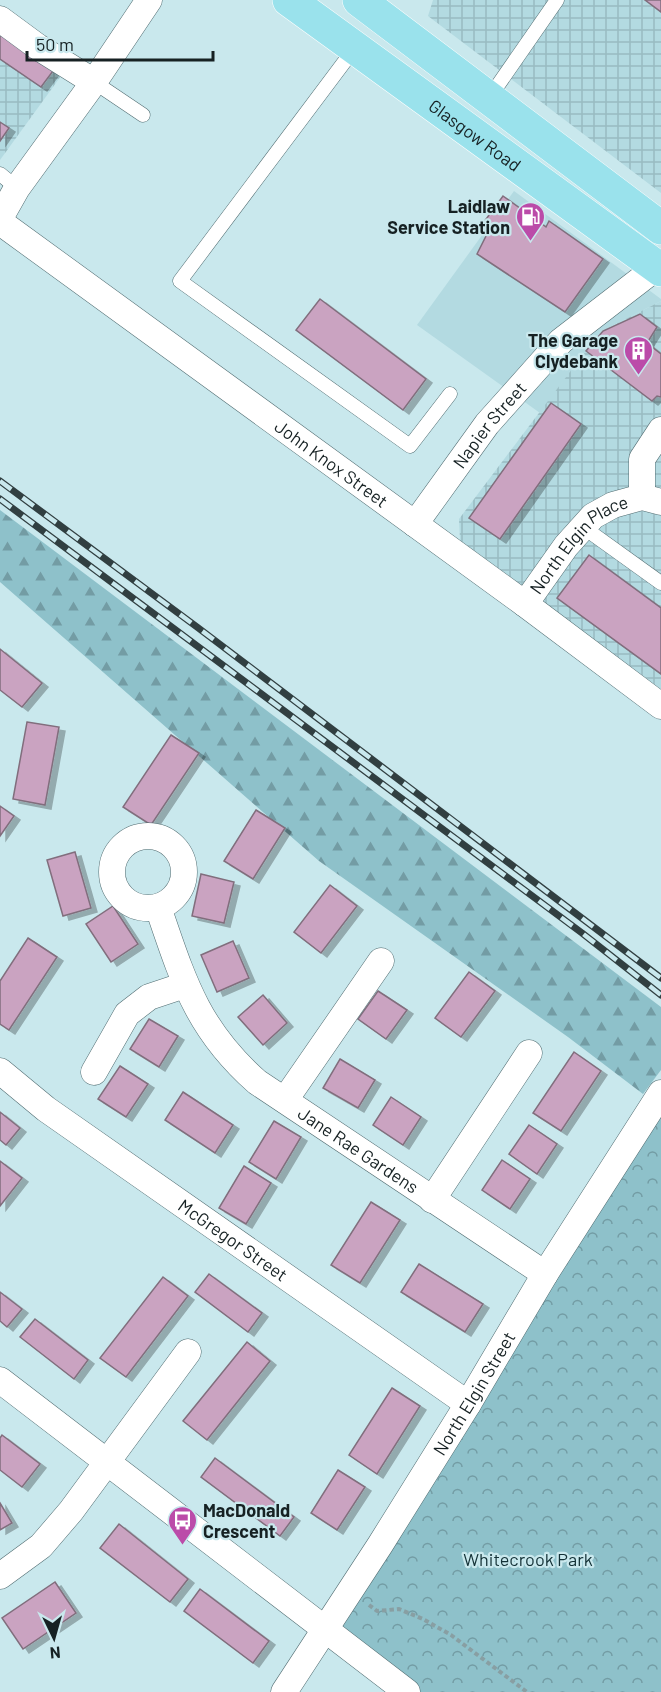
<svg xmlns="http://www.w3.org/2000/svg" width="661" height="1692" font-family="Barlow,sans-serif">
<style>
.built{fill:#b3dae1}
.industrial{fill:url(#industrial-grid)}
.forest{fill:url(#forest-firs)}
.park{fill:url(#park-crowns)}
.building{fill:#caa3c1;stroke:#816e7d;stroke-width:1.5;filter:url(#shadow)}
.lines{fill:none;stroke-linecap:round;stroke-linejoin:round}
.lane-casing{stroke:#526d72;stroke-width:15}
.street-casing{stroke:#526d72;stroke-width:27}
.primary-casing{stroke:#fff;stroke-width:34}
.path{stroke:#889fa3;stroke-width:4;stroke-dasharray:4.5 3;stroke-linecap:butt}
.lane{stroke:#fff;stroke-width:14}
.street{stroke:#fff;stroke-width:26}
.primary{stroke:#9ae2ec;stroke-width:33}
.rail-casing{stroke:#313f41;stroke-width:7}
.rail{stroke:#c9e8ed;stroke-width:4.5;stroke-dasharray:14;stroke-linecap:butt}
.labels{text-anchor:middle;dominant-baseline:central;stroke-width:4.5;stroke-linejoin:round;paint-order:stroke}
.street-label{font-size:18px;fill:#162123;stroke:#c9e8ed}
.poi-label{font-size:18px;font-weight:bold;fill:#162123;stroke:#c9e8ed;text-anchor:end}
.park-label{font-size:18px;fill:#133136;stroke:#c9e8ed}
</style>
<defs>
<pattern id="industrial-grid" width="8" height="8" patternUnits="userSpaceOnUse" patternTransform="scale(1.5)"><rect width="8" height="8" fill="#b3dae1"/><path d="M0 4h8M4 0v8" fill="none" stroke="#99bbc1"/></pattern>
<pattern id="forest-firs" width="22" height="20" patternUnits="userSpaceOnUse" patternTransform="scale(1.5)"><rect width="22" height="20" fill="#8ec1ca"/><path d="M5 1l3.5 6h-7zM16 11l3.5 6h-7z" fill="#739ca4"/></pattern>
<pattern id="park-crowns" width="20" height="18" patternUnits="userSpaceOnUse" patternTransform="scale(1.5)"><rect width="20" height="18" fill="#8ec1ca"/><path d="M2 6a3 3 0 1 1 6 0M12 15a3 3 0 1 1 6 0" fill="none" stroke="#739ca4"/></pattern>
<filter id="shadow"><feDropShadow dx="6" dy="4" stdDeviation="0" flood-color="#0004"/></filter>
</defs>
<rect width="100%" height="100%" fill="#c9e8ed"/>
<polygon class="built" points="514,191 661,299 661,301 600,332 540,413 417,325"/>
<g class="industrial">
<polygon points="433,0 661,0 661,193 428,16"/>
<polygon points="0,31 61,76 0,160"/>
<polygon points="661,301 661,689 460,540 459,519 600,332"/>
</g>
<polygon class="forest" points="0,510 661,1007 661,1070 643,1094 568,1037 319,861 0,582"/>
<polygon class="park" points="661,1093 661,1692 404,1692 325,1630"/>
<g class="building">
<polygon points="645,0 661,0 661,12"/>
<polygon points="0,27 56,67 41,87 0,59"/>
<polygon points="0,122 9,128 0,141"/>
<polygon points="503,196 546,227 549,221 603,259 565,312 477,254 489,230 481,226"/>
<polygon points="320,299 426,379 403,410 296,330"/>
<polygon points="640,314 657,327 647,343 661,354 661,397 657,396 652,401 586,351 603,331"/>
<polygon points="551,403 581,424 500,539 469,518"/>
<polygon points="589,555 661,608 661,674 557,598"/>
<polygon points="0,649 42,683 22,707 0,690"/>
<polygon points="27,722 59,727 45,805 13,799"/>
<polygon points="171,735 199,753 151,825 123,807"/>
<polygon points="0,806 14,816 0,836"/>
<polygon points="256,810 285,828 253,879 224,861"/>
<polygon points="75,852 91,908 63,916 47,860"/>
<polygon points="201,874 234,882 224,923 192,916"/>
<polygon points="330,885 357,906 321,953 294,932"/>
<polygon points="113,906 138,944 111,962 86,924"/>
<polygon points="28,938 57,957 9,1030 0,1024 0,981"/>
<polygon points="233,941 249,978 217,992 201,955"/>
<polygon points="469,972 495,991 461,1037 435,1018"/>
<polygon points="378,991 407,1010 386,1039 358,1019"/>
<polygon points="263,995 287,1023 263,1045 238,1017"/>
<polygon points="149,1019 178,1036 159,1067 130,1049"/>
<polygon points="574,1052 601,1071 561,1131 533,1113"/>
<polygon points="340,1059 375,1080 358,1108 323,1088"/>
<polygon points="120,1066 148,1084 126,1117 98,1099"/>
<polygon points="183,1092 233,1125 215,1153 165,1120"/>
<polygon points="391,1097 421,1117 403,1145 373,1125"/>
<polygon points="0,1112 20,1128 6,1145 0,1140"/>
<polygon points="274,1121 301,1137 276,1179 249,1162"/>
<polygon points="529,1125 557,1144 537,1174 509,1154"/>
<polygon points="502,1160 530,1179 510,1209 482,1190"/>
<polygon points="0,1161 22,1178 0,1206"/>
<polygon points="244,1166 271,1183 246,1224 219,1208"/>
<polygon points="371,1202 400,1220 360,1283 331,1265"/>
<polygon points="419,1264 483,1304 465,1332 401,1292"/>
<polygon points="209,1274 262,1313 248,1332 195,1292"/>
<polygon points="163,1277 188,1296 126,1377 100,1358"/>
<polygon points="0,1292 22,1309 7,1327 0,1321"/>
<polygon points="35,1319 88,1360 74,1379 20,1337"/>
<polygon points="247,1342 270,1361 207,1440 183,1421"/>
<polygon points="392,1388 420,1406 377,1474 349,1455"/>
<polygon points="2,1435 40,1464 22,1487 0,1470 0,1438"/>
<polygon points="215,1458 294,1517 280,1536 201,1477"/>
<polygon points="338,1470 365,1487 337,1530 311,1513"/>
<polygon points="0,1503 12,1523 0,1530"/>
<polygon points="119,1524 188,1579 170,1602 100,1548"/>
<polygon points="55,1582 76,1613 23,1649 2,1618"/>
<polygon points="200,1589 269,1641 253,1663 184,1611"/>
</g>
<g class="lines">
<defs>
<g id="lane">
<polyline points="354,49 180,281 410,446 450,394"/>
<polyline points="94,82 143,115"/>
<polyline points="489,98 557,0"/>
<polyline points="0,174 17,188"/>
<polyline points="583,527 661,583"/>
</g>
<g id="street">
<polyline points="0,19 38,47 94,82"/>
<polyline points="0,218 17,188 94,82 149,0"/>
<path id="s1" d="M0 222 525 604 661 706"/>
<polyline points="642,497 642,459 661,430"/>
<path id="s2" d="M415 524 487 424 561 341 657 267"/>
<path id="s3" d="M525 604 566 546 593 516 613 505 642 497 661 502"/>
<circle cx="148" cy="872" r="36"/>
<path id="s4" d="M158 907C183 980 197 1029 257 1082L545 1274"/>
<path id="s5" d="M0 1071 46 1109 468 1404"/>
<polyline points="94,1072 127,1014 149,997 185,985"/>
<polyline points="285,1100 381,961"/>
<polyline points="432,1200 529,1053"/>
<polyline points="0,1380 407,1692"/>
<polyline points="0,1576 41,1546 71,1511 188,1352"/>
<path id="s6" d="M284 1692 380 1545 468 1404 545 1274 661 1093"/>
</g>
<g id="primary">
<path id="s7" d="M289 0 661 270"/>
<polyline points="359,0 661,228"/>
</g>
</defs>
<use href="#lane" class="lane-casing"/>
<use href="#street" class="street-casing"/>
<use href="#primary" class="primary-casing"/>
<polyline class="path" points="369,1605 377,1611 399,1609 423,1619 451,1635 527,1692"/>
<use href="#lane" class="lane"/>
<use href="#street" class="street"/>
<use href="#primary" class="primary"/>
<defs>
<g id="rail">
<polyline points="0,481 197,627 661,978"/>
<polyline points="0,499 582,933 661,995"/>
</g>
</defs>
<use href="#rail" class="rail-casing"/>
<use href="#rail" class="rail"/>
</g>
<defs>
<symbol id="fuel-pin" viewBox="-11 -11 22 30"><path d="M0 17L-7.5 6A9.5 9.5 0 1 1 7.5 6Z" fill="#bb4ba9" stroke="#c9e8ed"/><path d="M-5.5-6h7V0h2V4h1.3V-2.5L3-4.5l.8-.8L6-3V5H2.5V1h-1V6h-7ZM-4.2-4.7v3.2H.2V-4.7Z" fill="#fff"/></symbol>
<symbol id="building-pin" viewBox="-11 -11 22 30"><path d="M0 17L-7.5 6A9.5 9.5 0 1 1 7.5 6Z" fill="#bb4ba9" stroke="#c9e8ed"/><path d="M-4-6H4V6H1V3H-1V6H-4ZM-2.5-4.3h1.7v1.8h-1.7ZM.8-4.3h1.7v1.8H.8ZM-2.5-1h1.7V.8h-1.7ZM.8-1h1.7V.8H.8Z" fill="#fff"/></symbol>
<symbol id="bus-pin" viewBox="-11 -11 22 30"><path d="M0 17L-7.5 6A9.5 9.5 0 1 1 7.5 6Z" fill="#bb4ba9" stroke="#c9e8ed"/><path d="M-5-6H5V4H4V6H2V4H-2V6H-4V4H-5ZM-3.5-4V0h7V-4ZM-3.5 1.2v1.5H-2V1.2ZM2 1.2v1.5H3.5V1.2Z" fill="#fff"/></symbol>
</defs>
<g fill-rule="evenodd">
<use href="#fuel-pin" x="514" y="200" width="33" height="45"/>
<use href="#building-pin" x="622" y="334" width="33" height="45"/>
<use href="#bus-pin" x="166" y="1504" width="33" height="45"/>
</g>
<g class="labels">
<g class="street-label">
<text stroke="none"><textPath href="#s7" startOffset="230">Glasgow Road</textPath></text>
<text stroke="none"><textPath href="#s2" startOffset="124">Napier Street</textPath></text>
<text stroke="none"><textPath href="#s1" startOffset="410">John Knox Street</textPath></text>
<text stroke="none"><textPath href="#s3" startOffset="82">North Elgin Place</textPath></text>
<text stroke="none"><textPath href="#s4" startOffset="326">Jane Rae Gardens</textPath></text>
<text stroke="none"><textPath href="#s5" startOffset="288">McGregor Street</textPath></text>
<text stroke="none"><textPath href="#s6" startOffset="354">North Elgin Street</textPath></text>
</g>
<g class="poi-label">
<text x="510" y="206">Laidlaw<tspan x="510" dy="21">Service Station</tspan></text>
<text x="618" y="340">The Garage<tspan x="618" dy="21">Clydebank</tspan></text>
<text x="203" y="1510" text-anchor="start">MacDonald<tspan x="203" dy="21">Crescent</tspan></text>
</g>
<g class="park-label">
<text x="528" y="1559">Whitecrook Park</text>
</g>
</g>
<g transform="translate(54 1638) rotate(175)" stroke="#c9e8ed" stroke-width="4.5" paint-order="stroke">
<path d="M0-4.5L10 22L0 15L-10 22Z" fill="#162123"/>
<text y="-9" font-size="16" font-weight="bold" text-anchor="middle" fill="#162123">N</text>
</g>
<path d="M27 51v9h186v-9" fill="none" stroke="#162123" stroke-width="3"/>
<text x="36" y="51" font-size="18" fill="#162123" stroke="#c9e8ed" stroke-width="4.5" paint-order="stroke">50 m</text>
</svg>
